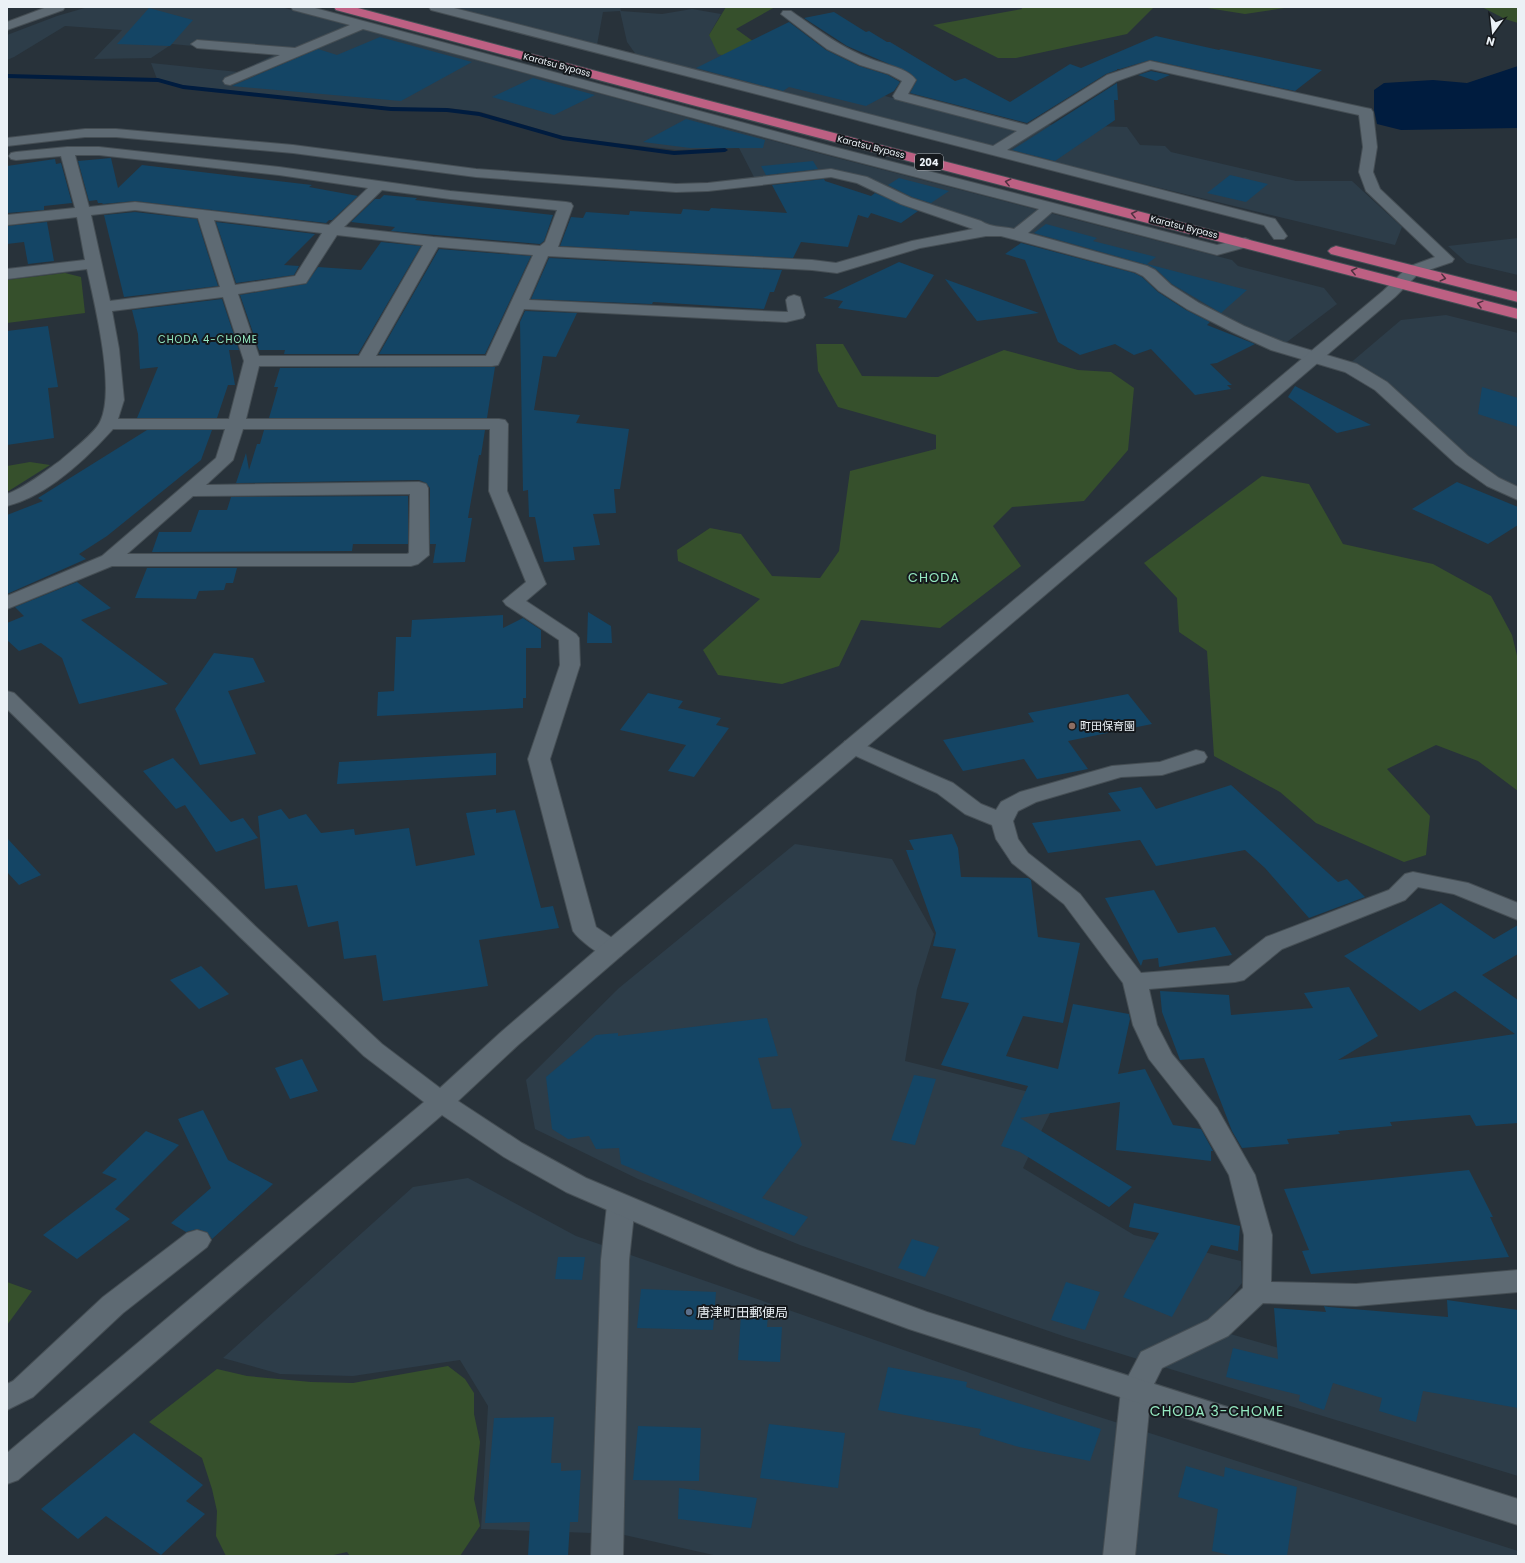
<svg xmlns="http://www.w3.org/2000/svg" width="1525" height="1563" font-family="Poppins,'Noto Sans JP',sans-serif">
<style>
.built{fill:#2d3d49}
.green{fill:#36502c}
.water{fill:#001c3f}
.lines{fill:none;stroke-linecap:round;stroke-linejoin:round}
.stream{fill:#001c3f;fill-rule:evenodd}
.building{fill:#144565}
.minor-casing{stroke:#454e54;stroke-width:2}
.tertiary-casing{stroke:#454e54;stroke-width:2}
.trunk-casing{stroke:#454e54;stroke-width:2}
.minor{fill:#5e6a73;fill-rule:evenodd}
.tertiary{fill:#5e6a73;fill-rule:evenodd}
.trunk{fill:#bd6083;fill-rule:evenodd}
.oneway{stroke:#503241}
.education-dot{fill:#8d6e63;stroke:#15191d;stroke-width:1.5}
.service-dot{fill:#5c6f8a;stroke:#15191d;stroke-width:1.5}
.labels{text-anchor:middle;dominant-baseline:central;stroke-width:4;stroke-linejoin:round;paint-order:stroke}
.far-street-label{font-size:9px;fill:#ebf1f6;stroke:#15191d}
.shield{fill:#15191d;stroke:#abb0b5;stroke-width:1}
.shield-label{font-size:10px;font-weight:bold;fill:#ebf1f6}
.far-neighbourhood-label{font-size:10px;letter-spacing:1px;fill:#95e9c1;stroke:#15191d}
.poi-label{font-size:11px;fill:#ebf1f6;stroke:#15191d;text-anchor:start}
.quarter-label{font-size:13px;letter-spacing:1px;fill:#95e9c1;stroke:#15191d}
.near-poi-label{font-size:13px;fill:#ebf1f6;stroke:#15191d;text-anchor:start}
.near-neighbourhood-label{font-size:14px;letter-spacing:1px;fill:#95e9c1;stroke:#15191d}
</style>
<rect width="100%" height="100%" fill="#28323a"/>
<g class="built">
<polygon points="88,7 281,7 818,153 1232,260 1238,266 1324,288 1337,304 1283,345 1198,305 1147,268 986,225 857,179 836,176 797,178 754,177 739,148 676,150 565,137 481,112 447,108 393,108 187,86 157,79 151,63 238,72 276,54 172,44 151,58 94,59 122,30 65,26 14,57 7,60 7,35 57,16"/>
<polygon points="452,7 620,7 621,11 662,14 692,9 721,14 709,35 812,77 1016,130 1029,124 1127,127 1140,145 1165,146 1171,152 1296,181 1352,181 1402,227 1395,245 991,147 637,56 627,42 620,11 603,12 597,45"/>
<polygon points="1518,238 1518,275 1467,263 1448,246"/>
<polygon points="1446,315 1518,333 1518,488 1492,476 1374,375 1348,365 1401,320"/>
<polygon points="795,844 892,859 934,934 917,989 905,1061 1057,1099 1023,1168 1134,1235 1241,1261 1242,1283 1206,1327 1279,1348 1518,1355 1518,1476 1066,1337 800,1245 638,1179 535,1129 526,1080 619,988"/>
<polygon points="468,1178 576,1236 1062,1405 1518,1551 1518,1556 718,1556 620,1534 481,1529 488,1406 460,1360 353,1376 280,1374 223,1358 413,1187"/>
</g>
<g class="green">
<polygon points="726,7 775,7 736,29 781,61 764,66 718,54 709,35"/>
<polygon points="1021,7 1154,7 1127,34 1016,58 998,58 933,25 1022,9"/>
<polygon points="1201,7 1291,7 1245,14"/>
<polygon points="1482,7 1518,7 1518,23 1505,19"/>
<polygon points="65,273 81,277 85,313 7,323 7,280"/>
<polygon points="816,344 843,344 862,376 938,377 1004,350 1078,370 1111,372 1134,388 1128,450 1084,501 1012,507 993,526 1021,566 940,628 861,620 839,666 782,684 718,675 703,650 760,599 678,561 677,550 710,528 741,534 772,576 820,578 839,551 850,471 936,449 936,435 838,407 818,371"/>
<polygon points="30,462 50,465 7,492 7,466"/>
<polygon points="1262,476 1309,484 1343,544 1433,564 1491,596 1512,635 1518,660 1518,791 1478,761 1436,745 1387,769 1430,816 1426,855 1404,862 1316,823 1280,792 1214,756 1207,651 1179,632 1177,598 1144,563"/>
<polygon points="7,1282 32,1291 7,1325"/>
<polygon points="448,1366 465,1379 474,1393 474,1414 480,1442 474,1499 480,1526 460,1556 350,1556 347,1552 329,1556 226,1556 216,1536 217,1511 212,1489 202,1458 149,1422 217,1369 247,1376 311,1382 353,1383"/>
</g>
<polygon class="water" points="1518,66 1518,128 1401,130 1377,124 1374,110 1374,90 1384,83 1433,80 1467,83"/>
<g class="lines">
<polygon class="stream" points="7,74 158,78 183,85 391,107 447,108 479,112 563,136 674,151 725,148 728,150 725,152 674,155 563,140 479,116 447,112 391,111 183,89 158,82 7,78"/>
</g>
<g class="building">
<polygon points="149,8 193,20 170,46 117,44"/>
<polygon points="834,12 866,32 869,31 887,42 890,42 955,81 965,78 1010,102 1070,64 1081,68 1156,36 1219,50 1221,49 1322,70 1295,91 1150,60 1120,69 1117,69 1117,70 1106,74 1027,123 910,93 917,80 910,73 847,46 804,18"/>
<polygon points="789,22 826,50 859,66 888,75 900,82 894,91 866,106 789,87 783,91 696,68"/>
<polygon points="380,37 472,62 401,101 232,86 318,49 337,55"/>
<polygon points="1151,71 1170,75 1156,81 1138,75"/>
<polygon points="533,78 595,95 554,115 492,97"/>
<polygon points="1117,83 1118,100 1114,100 1115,120 1055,161 1012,150"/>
<polygon points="686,119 765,140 763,148 690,148 643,142"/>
<polygon points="111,158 118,188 142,165 312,185 309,187 358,196 332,220 329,220 326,223 135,201 102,204 103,203 98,203 97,200 89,201 78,161"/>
<polygon points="55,159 56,164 61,163 72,203 44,206 44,210 7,213 7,166"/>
<polygon points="813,161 818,169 766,175 761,166"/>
<polygon points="1230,175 1268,184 1246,202 1207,193"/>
<polygon points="899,178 949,191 931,203 912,197 888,185"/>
<polygon points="824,179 825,181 871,196 875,193 918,211 901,223 871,213 868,218 858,215 848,247 801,242 793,258 560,246 571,217 583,218 586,212 629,215 630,211 681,214 683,209 709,211 711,208 787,213 772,185"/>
<polygon points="384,195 417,198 415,200 553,215 544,241 540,244 391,231 395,227 351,222 375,199 380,199"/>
<polygon points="135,212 197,219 218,286 124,297 104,215"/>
<polygon points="47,222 54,261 28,264 24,242 7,244 7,226"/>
<polygon points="216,222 315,234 284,265 299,266 294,275 236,283"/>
<polygon points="1046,224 1097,238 1093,241 1156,257 1147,264 1247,290 1221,313 1172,284 1156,269 1148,265 1034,233"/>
<polygon points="381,242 421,246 358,354 284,354 285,350 259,350 240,295 306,284 318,267 361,270"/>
<polygon points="1021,243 1134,273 1142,277 1158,292 1186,310 1210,322 1207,325 1255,344 1217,363 1210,364 1232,385 1227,385 1231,389 1195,395 1151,349 1134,355 1115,344 1080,355 1058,342 1025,260 1005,254"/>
<polygon points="439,249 531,256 485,354 379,354"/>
<polygon points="549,258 782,270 774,292 770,292 764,309 653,302 652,304 531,299"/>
<polygon points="899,262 934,275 906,318 838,308 843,301 823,298"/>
<polygon points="945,279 1039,313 977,321"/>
<polygon points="222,299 239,350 229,350 235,385 228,385 217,418 137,418 158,367 140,369 138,334 132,310"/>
<polygon points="525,311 577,313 556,357 543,356 534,410 580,415 576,423 629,429 620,489 614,489 616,513 593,514 600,545 573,547 575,560 544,562 535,517 529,517 528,490 523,491 520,322"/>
<polygon points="48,326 58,387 48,388 54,438 7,445 7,331"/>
<polygon points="495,367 487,418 269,418 278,387 274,387 280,368"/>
<polygon points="1295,386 1371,425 1337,433 1288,397"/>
<polygon points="1482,387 1518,398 1518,427 1478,414"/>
<polygon points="147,430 212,430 201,460 107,536 79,554 86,559 7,594 7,515 43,501 38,498"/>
<polygon points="264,430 485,430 481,455 479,455 468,518 472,518 465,562 433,563 436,544 430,544 430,488 426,483 419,480 236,483 246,453 249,470 257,444 260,444"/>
<polygon points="1457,482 1518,507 1518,525 1488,544 1412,509"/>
<polygon points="408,496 408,544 353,544 352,551 152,552 159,532 191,532 199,510 227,510 231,497"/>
<polygon points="147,568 237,568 233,583 226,583 224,590 199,591 196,599 135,598"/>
<polygon points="77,582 111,608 81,620 168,684 79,704 62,658 41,643 19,651 7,640 7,623 24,616 15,607"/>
<polygon points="588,612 611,626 612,643 587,643"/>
<polygon points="503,615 503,628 523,618 541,630 541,648 526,648 526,698 523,698 523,708 377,716 378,692 394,691 396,637 411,637 412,620"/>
<polygon points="214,653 253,658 265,682 228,691 256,754 200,765 175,709"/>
<polygon points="648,693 683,701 678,708 721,718 716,725 729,728 694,777 668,771 686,745 620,730"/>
<polygon points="1128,694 1152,724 1068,741 1088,769 1037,779 1024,759 963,771 943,740 1034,722 1028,713"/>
<polygon points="496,753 496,775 337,784 339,762"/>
<polygon points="173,758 231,822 243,818 258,838 216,852 185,805 176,809 143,771"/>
<polygon points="1231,785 1338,882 1347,879 1365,897 1309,918 1265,868 1245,850 1156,866 1140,840 1048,853 1032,823 1121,811 1108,793 1141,787 1156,809"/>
<polygon points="281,809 289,819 306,814 321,833 354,829 355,835 409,828 416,866 475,855 466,813 496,809 496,813 515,810 541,908 553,906 559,928 479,940 488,986 383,1001 376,955 344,959 338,921 308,927 297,885 265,889 258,816"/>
<polygon points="952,834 958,848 961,877 1028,878 1031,880 1038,937 1080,943 1063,1023 1023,1016 1006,1056 1058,1069 1073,1004 1129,1014 1130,1019 1118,1074 1145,1069 1173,1125 1201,1129 1213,1151 1211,1151 1211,1161 1116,1150 1120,1102 1020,1118 1132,1187 1109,1207 1020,1152 1001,1146 1028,1086 941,1065 969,1003 941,998 956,949 933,946 936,933 906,850 914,850 909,840"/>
<polygon points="7,838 41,875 19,885 7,872"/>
<polygon points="1154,890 1178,933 1215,927 1232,955 1159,967 1158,958 1143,960 1141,966 1105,898"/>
<polygon points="1441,903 1494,939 1518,925 1518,954 1482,975 1518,1000 1518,1123 1476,1126 1470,1115 1390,1122 1392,1126 1338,1131 1340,1134 1287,1139 1289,1144 1242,1148 1232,1131 1204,1058 1180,1060 1162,1012 1160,991 1229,995 1231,1015 1313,1008 1304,993 1349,987 1378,1036 1338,1060 1515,1034 1455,991 1420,1011 1344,956"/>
<polygon points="201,966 229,994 199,1009 170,980"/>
<polygon points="767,1018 778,1056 758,1058 772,1109 791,1108 802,1145 762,1198 808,1217 794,1236 621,1164 619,1148 596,1149 589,1136 568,1139 552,1129 546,1077 596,1035 618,1033 618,1036"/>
<polygon points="302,1059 318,1091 290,1099 275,1068"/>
<polygon points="914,1075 936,1079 915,1145 891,1140"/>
<polygon points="203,1110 228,1160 273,1184 212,1239 207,1232 197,1229 186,1232 171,1223 211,1188 178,1119"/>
<polygon points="146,1131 179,1145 115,1209 130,1219 77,1259 43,1235 117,1179 102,1173"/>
<polygon points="1469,1170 1493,1217 1490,1217 1509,1257 1311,1274 1302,1251 1309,1250 1284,1189"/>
<polygon points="1134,1203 1240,1226 1238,1251 1211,1245 1172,1317 1123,1297 1159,1233 1129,1227"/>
<polygon points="912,1239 939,1247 925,1277 898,1268"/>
<polygon points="558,1257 585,1257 582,1280 555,1279"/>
<polygon points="1066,1282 1100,1292 1085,1330 1051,1320"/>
<polygon points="641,1289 716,1292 713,1330 637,1328"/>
<polygon points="1447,1300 1518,1310 1518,1408 1423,1391 1416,1422 1379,1411 1382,1398 1333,1383 1324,1410 1299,1401 1300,1395 1226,1377 1233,1348 1278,1359 1274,1308 1326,1312 1324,1306 1329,1307 1448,1317"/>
<polygon points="741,1314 768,1315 767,1327 782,1327 780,1362 738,1360"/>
<polygon points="888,1367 967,1382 966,1387 1101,1429 1090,1461 1019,1447 979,1435 981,1429 878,1410"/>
<polygon points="554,1417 551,1463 561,1463 561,1471 581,1470 578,1522 570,1522 568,1556 528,1556 530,1522 485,1523 494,1418"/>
<polygon points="769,1424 845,1433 838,1488 760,1478"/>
<polygon points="638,1426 701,1428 699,1481 633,1480"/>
<polygon points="134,1433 203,1485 186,1501 205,1514 161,1555 106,1516 78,1539 41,1509"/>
<polygon points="1186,1466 1224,1477 1225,1467 1297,1487 1287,1556 1234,1556 1212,1551 1218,1509 1178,1497"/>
<polygon points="679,1488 757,1498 751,1528 678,1519"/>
</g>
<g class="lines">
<defs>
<g id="minor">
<path d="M291 7H311L830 146 1217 245 1245 238 1250 240 1253 243 1250 246 1217 255 1052 212 1028 233 1147 266 1155 270 1171 285 1199 303 1244 326 1283 342 1357 364 1387 382 1468 456 1499 478 1518 487V500L1487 486 1456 464 1375 390 1345 372 1271 350 1232 332 1187 309 1159 291 1143 276 1135 272 1001 236H986L920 248 837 273 812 270 548 256 529 300 786 312H788L786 300 788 297 794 295 800 297 805 315 803 318 786 322 524 309 500 361 498 365 492 366H259L246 419H499L505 420 508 424 507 491 546 584 526 601 576 634 579 638 580 665 550 759 596 927 621 944 624 950 621 956C618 956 614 958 611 958 601 957 578 939 573 931L528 759 560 665 559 640 506 605 503 601 526 582 489 491 490 429H243L233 460 206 485 419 482 426 484 428 488 429 555 418 564 411 566H112L7 609V596L102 556 216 458 225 429H113C86 459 47 496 7 506V494C24 488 46 471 61 460 71 451 94 434 100 422 116 390 95 306 87 269L7 279V269L85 260 77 217 7 225V215L75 208 61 156 16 160 11 159 9 156 11 153 16 152 67 147H99L279 167 450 191 566 202 571 203 573 206 558 247 812 260 836 263 912 241 973 229 901 204 857 183 831 177 708 191 676 192 476 177 293 153 116 137H85L7 146V138L85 129H116L293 145 476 169 676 184 708 183 831 169 867 177 911 198 981 221C992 228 1001 226 1014 229L1039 209 820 152 363 29 230 85 225 84 223 81 225 78 280 55 197 48 191 44 197 40 295 48 350 25 293 10ZM75 155H99L279 175 368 188 329 225 135 202 89 207ZM382 190 450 199 557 210 545 242 540 246 433 237 344 227ZM135 210 198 218 220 287 110 301 91 215ZM214 220 322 233 295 276 235 285ZM337 235 423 245 359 356H259L238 294 306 283ZM438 247 533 255 486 356H376ZM223 297 244 361 229 419H118L124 400 119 349 112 311ZM410 494 409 553 407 554H127L193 496Z"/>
<path d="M429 7H450L993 146 1017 131 895 99 893 96 902 81 889 74 860 65 827 49 781 14 783 11H791C821 32 848 53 883 63 894 67 909 70 916 80L908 94 1027 125 1107 75 1150 61 1366 108 1371 109 1373 112 1377 147 1373 172 1380 189 1454 259 1452 262 1414 275 1408 273 1406 270 1408 267 1435 257 1366 191 1359 172 1363 147 1359 115 1151 69 1117 81 1007 150 1275 219 1287 236 1284 239H1274L1264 225 431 10Z"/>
<polygon points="853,740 953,783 981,804 996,810 1001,802 1020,792 1112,766 1160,762 1196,750 1204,752 1207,757 1204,762 1162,775 1121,777 1036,802 1018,811 1013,821 1018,839 1028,853 1080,894 1141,973 1229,966 1266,937 1389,890 1405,874 1413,872 1468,883 1518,903 1518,920 1454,894 1418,887 1405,900 1282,949 1244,980 1235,982 1149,989 1157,1025 1172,1054 1217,1108 1255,1175 1272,1235 1271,1282 1356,1284 1518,1270 1518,1292 1356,1306 1263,1303 1228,1336 1162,1368 1151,1390 1135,1556 1103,1556 1121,1390 1141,1352 1208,1320 1243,1288 1244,1235 1229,1175 1198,1121 1149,1059 1133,1025 1123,983 1064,904 1012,863 996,839 992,825 965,814 937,793 845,751 842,746 845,741"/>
<polygon points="621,1195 631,1198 635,1205 629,1260 623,1556 591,1556 601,1260 607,1205 611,1198"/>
<polygon points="197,1230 207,1233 211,1240 207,1247 123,1313 33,1397 7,1410 7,1384 13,1381 103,1297 187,1233"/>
</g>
<g id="tertiary">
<polygon points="47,7 65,7 63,10 7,30 7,22"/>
<polygon points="1414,265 1420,267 1422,270 1395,297 621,956 518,1045 458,1101 522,1143 586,1178 757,1250 927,1312 1518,1499 1518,1525 909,1329 737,1266 566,1192 504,1157 442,1115 18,1480 7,1484 7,1453 424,1102 364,1056 240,937 7,709 7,691 14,693 256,927 382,1044 440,1088 500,1033 603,944 1383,291 1408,267"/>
</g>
<g id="trunk">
<polygon points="334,7 354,7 706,100 1518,309 1518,319 696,106 336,10"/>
<polygon points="1336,246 1518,292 1518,302 1331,254 1328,251 1331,248"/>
</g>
</defs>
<use href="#minor" class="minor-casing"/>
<use href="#tertiary" class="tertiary-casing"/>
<use href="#trunk" class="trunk-casing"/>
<use href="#minor" class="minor"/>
<use href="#tertiary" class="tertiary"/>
<use href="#trunk" class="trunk"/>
</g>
<defs><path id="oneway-chevron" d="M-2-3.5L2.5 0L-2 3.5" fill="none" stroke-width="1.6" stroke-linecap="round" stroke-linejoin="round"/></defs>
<g class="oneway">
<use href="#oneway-chevron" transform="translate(1008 182) rotate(-166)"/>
<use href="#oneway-chevron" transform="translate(1134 214) rotate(-166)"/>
<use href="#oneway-chevron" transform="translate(1354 271) rotate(-166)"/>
<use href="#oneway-chevron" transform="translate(1443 278) rotate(14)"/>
<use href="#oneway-chevron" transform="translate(1480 304) rotate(-165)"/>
</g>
<circle class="education-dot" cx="1072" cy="726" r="4"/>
<circle class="service-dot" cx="689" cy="1312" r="4"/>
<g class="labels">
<g class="far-street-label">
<text transform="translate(557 65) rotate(15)">Karatsu Bypass</text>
<text transform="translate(871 147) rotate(14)">Karatsu Bypass</text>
<text transform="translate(1184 227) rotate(14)">Karatsu Bypass</text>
</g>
<rect class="shield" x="915" y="154" width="28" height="16" rx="3"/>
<g class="shield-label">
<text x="929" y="162">204</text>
</g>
<g class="far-neighbourhood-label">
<text x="208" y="339">CHODA 4-CHOME</text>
</g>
<g class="poi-label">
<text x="1080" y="726">町田保育園</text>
</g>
<g class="quarter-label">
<text x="934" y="577">CHODA</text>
</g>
<g class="near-poi-label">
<text x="697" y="1312">唐津町田郵便局</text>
</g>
<g class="near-neighbourhood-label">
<text x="1217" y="1411">CHODA 3-CHOME</text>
</g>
</g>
<rect width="1525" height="1563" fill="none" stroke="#ebf1f6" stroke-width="16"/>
<g transform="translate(1493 32) rotate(195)" stroke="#15191d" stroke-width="3" paint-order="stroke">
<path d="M0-3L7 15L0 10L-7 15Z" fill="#ebf1f6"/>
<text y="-6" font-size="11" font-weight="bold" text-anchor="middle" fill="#ebf1f6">N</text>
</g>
</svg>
